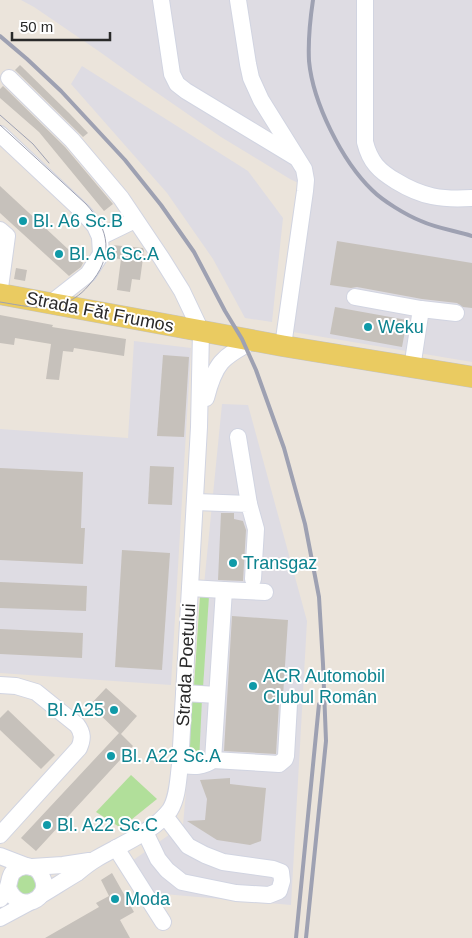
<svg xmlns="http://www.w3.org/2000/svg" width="472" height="938" font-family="Helvetica,sans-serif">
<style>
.industrial{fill:#dedce3}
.green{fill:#b1df9a}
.building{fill:#c6c1bb}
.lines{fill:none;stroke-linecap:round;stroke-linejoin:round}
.minor-casing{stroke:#d1d4e1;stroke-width:18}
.major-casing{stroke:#c3c3c3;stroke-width:22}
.minor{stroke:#fff;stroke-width:16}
.major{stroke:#eacb61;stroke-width:21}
.tram{stroke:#9ea1b2;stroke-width:1}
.rail{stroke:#9ea1b2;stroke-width:4}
.culture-dot{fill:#0f9aa8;stroke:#fff;stroke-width:2}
.labels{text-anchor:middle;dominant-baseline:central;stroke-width:4;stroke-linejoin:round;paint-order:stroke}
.culture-label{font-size:18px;fill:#0d838f;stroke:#fff;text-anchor:start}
.street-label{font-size:18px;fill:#292929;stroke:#fff}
</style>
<rect width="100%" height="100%" fill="#ebe4db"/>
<g class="industrial">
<polygon points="21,0 472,0 472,362 293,332 311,189 290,179 221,137 150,88 100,52 34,7"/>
<polygon points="82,66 248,171 283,218 272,322 245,318 213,259 167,193 71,84"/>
<polygon points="134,341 191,348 171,685 0,673 0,429 128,438"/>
<polygon points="222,404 248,405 307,621 291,905 152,893 132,861 183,825 205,575"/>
</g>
<g class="green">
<polygon points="200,596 209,596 203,688 194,686"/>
<polygon points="202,699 199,762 192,762 187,756 191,703 193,701"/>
<polygon points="131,775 157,799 121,828 96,812"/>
<path d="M26 873C38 877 39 885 31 895L20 894 15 881 16 878Z"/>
</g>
<g class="building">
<polygon points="20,65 70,114 88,133 83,137 15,70"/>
<polygon points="3,86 65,147 113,204 104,211 39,132 0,98 0,89"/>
<polygon points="0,186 83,263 81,267 69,276 0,213"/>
<polygon points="337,241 472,263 472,308 463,307 457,303 422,299 357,287 351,288 330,285"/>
<polygon points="112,245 143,248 144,251 140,280 132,279 130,292 117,290 121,259 110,258"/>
<polygon points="16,268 27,270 25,281 14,279"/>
<polygon points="335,307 407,320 402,347 330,334"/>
<polygon points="0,315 53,325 52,327 126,339 124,356 74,348 73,352 63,351 59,380 46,379 51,344 15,338 14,345 0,343"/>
<polygon points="163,355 189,357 184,437 157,436"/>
<polygon points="150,466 174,467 172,505 148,504"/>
<polygon points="0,468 83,472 81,528 85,528 83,564 0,560"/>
<polygon points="221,513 234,513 234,519 243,521 246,530 243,581 218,580"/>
<polygon points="122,550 170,553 162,670 115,667"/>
<polygon points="0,582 87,586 86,611 0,608"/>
<polygon points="232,616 288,620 283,696 280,699 279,703 276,754 224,751"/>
<polygon points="0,629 83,633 82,658 0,654"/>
<polygon points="106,688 137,716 121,734 133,746 36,851 21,838 119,733 90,705"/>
<polygon points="8,710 55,755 41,769 0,730 0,718"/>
<polygon points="230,778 230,784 266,788 261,841 250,845 217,840 187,821 205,820 207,799 200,780"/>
<polygon points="112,873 134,912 120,920 130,938 45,938 99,907 96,903 109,896 101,880"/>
</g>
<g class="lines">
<defs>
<g id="minor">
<polyline points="161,0 172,74 177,84 186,91 295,157"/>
<polyline points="238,0 248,64 251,78 261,100 304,169 306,180 305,191 283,346"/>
<path d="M365 0V142C370 162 379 171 396 181 422 197 442 200 472 198"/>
<path d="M9 78 72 140 121 198 162 259 182 291 201 331 199 427 180 765C178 779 178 797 170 810 155 831 118 846 96 859 89 863 83 868 77 873 65 880 53 888 41 895"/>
<polyline points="0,134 82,211 95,226 100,237 101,254 88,274 51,303"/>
<polyline points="0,230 7,236 0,288"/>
<polyline points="100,237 135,220"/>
<polyline points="355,297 421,309 412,368"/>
<polyline points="421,309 456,313"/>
<path d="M206 398C215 363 222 357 253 341"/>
<polyline points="238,437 249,504"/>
<polyline points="196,502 249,504 256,529 253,579"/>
<polyline points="190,588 224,590"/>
<path d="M0 685 16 686 36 692 77 725C83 733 83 739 79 748L0 835"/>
<polyline points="184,693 217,695"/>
<polyline points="213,760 224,590 265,592"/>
<path d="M180 765C192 766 202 768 213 760L279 764 285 759 286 756 289 704"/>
<polyline points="145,832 158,859 167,870 182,882 236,893 269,895 279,891 282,881 281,872 273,869 223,862 205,855 188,846 165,816"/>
<polyline points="116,848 163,922"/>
<polyline points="0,856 26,866"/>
<polyline points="32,867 63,865 89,861"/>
<path d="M0 899C3 896 7 891 8 886 10 881 9 877 13 872 18 867 25 865 31 867 36 868 40 872 42 877 53 898 18 917 8 887"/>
<polyline points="0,918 28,903"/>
</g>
<polyline id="major" points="0,294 283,346 472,377"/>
</defs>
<use href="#minor" class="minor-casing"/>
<use href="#major" class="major-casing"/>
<use href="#minor" class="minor"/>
<use href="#major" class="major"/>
<g class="tram">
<polyline points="0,115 33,144 49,163"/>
<path d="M0 125 86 204C110 230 114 257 89 285 80 296 70 302 57 306 39 310 19 305 0 302"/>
</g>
<g class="rail">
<path d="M313 0C310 20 308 41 309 61 313 103 342 161 372 190 383 201 406 215 421 221 436 228 456 231 472 236"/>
<polyline points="0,36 27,59 61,91 125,160 161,205 194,252 225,311 242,339 256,370 284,448 305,524 319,597 323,664 326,741 306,938"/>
<polyline points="296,938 319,704"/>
</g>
</g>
<g class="culture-dot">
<circle cx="23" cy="221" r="5"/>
<circle cx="59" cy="254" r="5"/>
<circle cx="368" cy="327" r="5"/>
<circle cx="233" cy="563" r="5"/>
<circle cx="253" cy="686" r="5"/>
<circle cx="114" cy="710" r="5"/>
<circle cx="111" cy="756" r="5"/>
<circle cx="47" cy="825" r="5"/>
<circle cx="115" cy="899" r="5"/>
</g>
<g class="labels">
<g class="culture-label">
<text x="33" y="221">Bl. A6 Sc.B</text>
<text x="69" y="254">Bl. A6 Sc.A</text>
<text x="378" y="327">Weku</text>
<text x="243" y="563">Transgaz</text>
<text x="263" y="676">ACR Automobil<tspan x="263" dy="21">Clubul Român</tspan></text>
<text x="104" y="710" text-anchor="end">Bl. A25</text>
<text x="121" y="756">Bl. A22 Sc.A</text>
<text x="57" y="825">Bl. A22 Sc.C</text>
<text x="125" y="899">Moda</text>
</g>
<g class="street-label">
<text transform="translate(100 312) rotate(11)">Strada Făt Frumos</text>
<text transform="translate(186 665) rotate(-87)">Strada Poetului</text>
</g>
</g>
<path d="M12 32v8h98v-8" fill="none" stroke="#292929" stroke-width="2.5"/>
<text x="20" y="32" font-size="15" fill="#292929" stroke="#ffffff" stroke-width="4" paint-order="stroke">50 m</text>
</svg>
